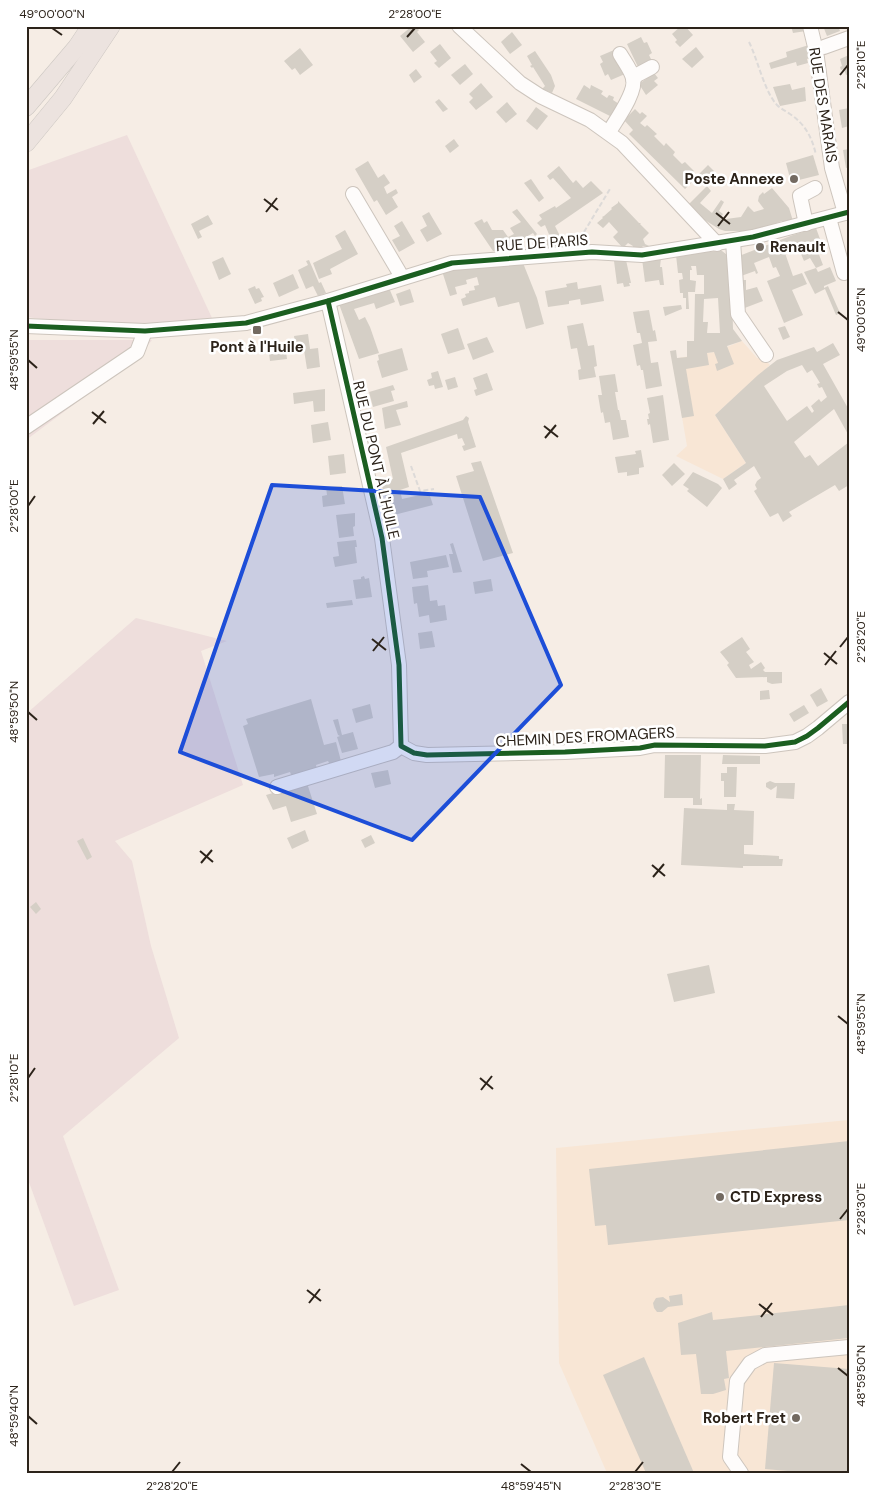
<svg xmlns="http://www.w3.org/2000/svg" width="875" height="1499" font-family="'DM Sans',sans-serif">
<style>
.built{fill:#f8e6d5}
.green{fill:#eededc}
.building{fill:#d5cfc6;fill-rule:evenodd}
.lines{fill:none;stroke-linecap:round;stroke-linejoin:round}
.minor-casing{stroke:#cdc5bd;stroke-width:16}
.major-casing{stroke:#cdc8c3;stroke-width:19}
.path{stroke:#dddad8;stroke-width:2;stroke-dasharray:5 2.5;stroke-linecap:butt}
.minor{stroke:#fefcfb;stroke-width:14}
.major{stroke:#ece3df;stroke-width:18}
.cycleway-casing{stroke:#fff;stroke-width:8}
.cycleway{stroke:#1b5e20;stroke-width:5}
.marked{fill:#1d4ed8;fill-opacity:0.2;stroke:#1d4ed8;stroke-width:4;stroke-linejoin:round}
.ticks{fill:none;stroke:#2c231a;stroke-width:2}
.poi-dot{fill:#736a61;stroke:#fff;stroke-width:2}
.labels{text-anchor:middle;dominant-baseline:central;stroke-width:5;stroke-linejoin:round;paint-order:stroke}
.street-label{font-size:15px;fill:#2c231a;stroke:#fff}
.poi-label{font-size:15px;font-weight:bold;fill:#2c231a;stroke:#fff;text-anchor:end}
.neatline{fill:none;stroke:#2c231a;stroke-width:2}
.ticks-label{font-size:12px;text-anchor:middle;fill:#2c231a}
</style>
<rect width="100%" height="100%" fill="#f6ede5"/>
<g class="built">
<polygon points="742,341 757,358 764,359 770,365 715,415 746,463 723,479 676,456 687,446 672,359 714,352"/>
<polygon points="849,1120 849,1473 607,1473 559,1363 556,1148"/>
</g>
<g class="green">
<polygon points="127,135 212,318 148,325 75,323 26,317 26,171"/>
<polygon points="26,340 152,340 139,356 26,440"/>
<polygon points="136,618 227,641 201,651 243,785 115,841 132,861 151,946 179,1038 63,1136 119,1290 74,1306 26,1174 26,714"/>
</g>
<g class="building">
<polygon points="412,26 415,26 419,30 417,32 425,42 413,52 400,36"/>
<polygon points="681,26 685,26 693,35 680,47 675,42 677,40 672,34"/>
<polygon points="791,26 804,26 806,31 793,33"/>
<polygon points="823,26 838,26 840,31 827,36"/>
<polygon points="512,32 522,45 510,54 501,42"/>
<polygon points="641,37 644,43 647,42 652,53 649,55 652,61 638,67 627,44"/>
<polygon points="440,44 451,58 439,68 434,63 437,61 430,52"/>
<polygon points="809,45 812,57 807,59 808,63 797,66 796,62 771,69 769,63 787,57 786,52"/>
<polygon points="696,47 704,57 692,68 682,59"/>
<polygon points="300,48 313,65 300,75 295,68 292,70 284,61"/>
<polygon points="614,50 625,74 611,80 608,74 605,76 600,64 603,62 600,56"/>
<polygon points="535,51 551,75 555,86 552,93 542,89 545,86 533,67 532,68 530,66 532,65 527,56"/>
<polygon points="849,55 849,74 846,75 844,69 841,70 840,67 842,66 840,59"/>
<polygon points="465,64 473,74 460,85 451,75"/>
<polygon points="416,69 422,77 414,83 409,75"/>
<polygon points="654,73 658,78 654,81 658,85 646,95 639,84"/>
<polygon points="481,83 493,97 476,110 469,102 473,98 469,94"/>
<polygon points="790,84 792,90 805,87 806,101 780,106 773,87"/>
<polygon points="584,85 590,89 591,85 603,91 601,94 607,98 609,95 614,97 613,100 619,104 612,117 576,99"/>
<polygon points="439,99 448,109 443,112 435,102"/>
<polygon points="507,102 517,114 506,123 496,112"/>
<polygon points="536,107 548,116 537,130 526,121"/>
<polygon points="849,108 849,126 842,128 839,110"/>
<polygon points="635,109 640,114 642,112 647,116 640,123 645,127 647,125 657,134 654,136 664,146 666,143 675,152 673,155 682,164 685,162 694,171 691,173 696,178 685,189 629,134 633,130 624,120"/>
<polygon points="454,139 459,146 450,153 445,146"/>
<polygon points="849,149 849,167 846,168 843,150"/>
<polygon points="813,155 819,175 791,182 786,163"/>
<polygon points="368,161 378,178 384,174 390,183 384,187 387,194 396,189 398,193 392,197 398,207 386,215 377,200 374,202 355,169"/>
<polygon points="708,165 714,171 709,176 711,179 706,185 697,176"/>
<polygon points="559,166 573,183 576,180 583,188 591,181 603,193 555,226 566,248 535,251 533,241 551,239 545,225 541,227 537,223 542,219 539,215 555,206 556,208 571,198 553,178 550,180 547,176"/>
<polygon points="531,179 544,198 539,202 524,183"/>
<polygon points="707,186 711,191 700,203 712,213 721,200 724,202 719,211 723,214 721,217 726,219 741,217 748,206 754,212 764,209 758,201 759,196 763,192 764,194 772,188 789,208 793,221 783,223 782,221 755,231 725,231 719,229 700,217 688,205"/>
<polygon points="618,201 639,223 641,223 640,224 649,233 643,239 645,244 649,246 643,246 640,249 632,249 633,246 628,243 624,247 627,250 622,247 613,237 618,232 609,222 603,228 597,223 603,218 602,217 604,216 612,209 611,208 618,203"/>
<polygon points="517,209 537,234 535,236 533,233 519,241 523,249 493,251 474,223 482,219 484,223 487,221 492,230 503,230 508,237 514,234 510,228 521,222 512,212"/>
<polygon points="429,212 442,234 427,242 420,230 427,226 422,216"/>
<polygon points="208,215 213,224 199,231 202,237 198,239 191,224"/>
<polygon points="402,221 415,243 399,252 392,240 400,236 394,226"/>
<polygon points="816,228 820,239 818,240 818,243 812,245 815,253 818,252 823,265 816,268 810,258 804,261 798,247 785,253 793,276 802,273 807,284 792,290 803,315 784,323 767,281 780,276 776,267 773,268 769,257 754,263 758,273 756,274 755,271 741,276 739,256 793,235"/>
<polygon points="345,230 358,254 330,269 332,274 319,279 313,263 342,249 335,236"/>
<path d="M722 251 731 258 733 329 742 341 727 346 734 364 717 371 715 364 718 363 714 352 707 353 709 365 686 369 694 416 682 418 670 351 676 350 677 358 687 357V341H694L695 294H704V275H697L696 266H691L692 270H690V280L696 281 695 292H688L689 309H686V298H683V293H680L679 280 683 279 682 273H678L676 255 695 252ZM718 298 720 333H707L708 322H703L704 299Z"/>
<polygon points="223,257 231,274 219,280 212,262"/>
<polygon points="661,258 660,267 662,267 664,285 660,285 659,280 645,282 642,259"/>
<polygon points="309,260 319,283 321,282 326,293 318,296 313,286 306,289 298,270 308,265 306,261"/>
<polygon points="626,260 631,283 629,283 630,286 624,287 623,283 617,284 614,261"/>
<polygon points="523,263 537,298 544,324 526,329 519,302 498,307 495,297 463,306 461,299 466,297 465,294 469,293 469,291 475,290 474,286 479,285 477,277 466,280 467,284 455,287 457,294 450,296 442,271"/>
<polygon points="830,267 836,281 824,286 824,288 828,286 840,313 836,315 825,289 815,294 804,272 816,268 818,272"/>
<polygon points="293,274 299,288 279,297 273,283"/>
<polygon points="741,280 746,280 746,290 757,287 763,301 742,309"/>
<polygon points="577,282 578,289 601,285 604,301 581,305 580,299 569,301 569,304 548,307 545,291 567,287 566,284"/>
<polygon points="255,286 256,289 259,288 264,297 261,298 262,301 255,304 248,289"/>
<polygon points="389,288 395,302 376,309 374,303 354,309 359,320 365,317 370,327 379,353 359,359 339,304"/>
<polygon points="410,289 414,302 400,306 396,294"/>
<polygon points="681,305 682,309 665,316 663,307"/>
<polygon points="649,310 653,331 655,330 657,341 648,342 651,363 658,362 662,386 646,389 643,370 641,370 640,365 637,366 633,345 642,343 640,333 637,333 633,312"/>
<polygon points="583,323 588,346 594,345 597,366 594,367 596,377 579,380 578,370 581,369 577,348 571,349 567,326"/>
<polygon points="785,326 790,337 783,340 778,328"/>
<polygon points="458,328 465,349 448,354 441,334"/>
<polygon points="308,334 310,349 318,348 320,367 307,369 304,350 296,351 294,336"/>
<polygon points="487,337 494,352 473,360 467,344"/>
<polygon points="285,343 287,359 270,361 268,345"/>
<path d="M833 343 840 355 823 364 849 410V436L834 409 794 442 805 458 810 455 818 466 849 442V485L839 491 835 485 789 512 792 516 783 522 778 513 770 517 754 491 757 489 755 485 757 481 761 478 754 466 734 480 737 484 729 490 723 479 746 463 715 415 758 375 777 360 814 347 817 352ZM802 365 807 373 812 370 820 383 817 384 819 388 822 387 827 397 821 402 819 399 811 406 814 411 812 413 807 406 787 421 764 386 787 371Z"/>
<polygon points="402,348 408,370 382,378 377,361 379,360 378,355"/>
<polygon points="438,371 443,387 435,389 434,385 429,386 427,380 432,378 431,373"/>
<polygon points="487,373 493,390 476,396 474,390 477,389 473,378"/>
<polygon points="615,374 618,392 615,392 618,410 619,410 621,420 626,420 629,437 613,440 610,422 605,423 603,412 601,413 598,395 602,395 599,376"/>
<polygon points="455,377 458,387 448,390 445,380"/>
<polygon points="393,385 395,390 391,391 394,401 373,407 369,392"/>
<polygon points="325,389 325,411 314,412 313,401 294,404 293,393"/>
<polygon points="663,395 669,440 653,443 650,424 648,425 647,419 649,419 648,414 650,413 647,398"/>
<polygon points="407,401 408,407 396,410 401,425 385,429 382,408"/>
<polygon points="466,416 469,418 468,422 476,447 464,451 462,446 465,445 462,438 458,439 457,434 401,453 409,487 400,490 402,499 429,493 433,505 390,516 381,482 393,479 386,447 463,420"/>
<polygon points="328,422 331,440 313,443 311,425"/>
<polygon points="641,450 644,467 639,468 639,474 627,476 627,472 618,473 615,457 636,454 635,451"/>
<polygon points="344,454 346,473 330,475 328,456"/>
<polygon points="481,461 513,553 483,561 456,476 474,471 471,463"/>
<polygon points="674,463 685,474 672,486 662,475"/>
<polygon points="693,472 718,484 722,488 707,507 687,491 689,489 683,485"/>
<polygon points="342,486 345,504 323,507 322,496 327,495 326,487"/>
<polygon points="355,513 355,526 353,527 354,536 339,538 336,515"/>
<polygon points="356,540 357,547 355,547 357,563 335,567 333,557 339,556 337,542"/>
<polygon points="453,543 462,572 453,573 449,554 453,554 450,544"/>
<polygon points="446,555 449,567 427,571 428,577 413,579 410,562"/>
<polygon points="364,576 365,579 369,578 372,597 356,599 353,580 361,579 361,577"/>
<polygon points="491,579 493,591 475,594 473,582"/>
<polygon points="428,585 430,601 437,600 438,606 445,605 447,620 430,623 429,615 419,617 417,603 414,604 412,587"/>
<polygon points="352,600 353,605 327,608 326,603"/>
<polygon points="432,631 435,647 420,649 418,633"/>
<polygon points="742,637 750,649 746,652 754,662 749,665 751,669 761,662 765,668 763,670 765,672 782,672 782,683 772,684 767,682 767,677 736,678 727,665 729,663 720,652"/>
<polygon points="821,688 828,701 817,707 810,695"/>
<polygon points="769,690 770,699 760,700 760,691"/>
<polygon points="311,699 324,745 336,742 341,761 330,765 328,761 316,765 317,769 292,777 290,772 274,777 274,774 259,777 243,726 248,724 246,719"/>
<polygon points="370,704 373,718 356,723 352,709"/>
<polygon points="804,705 809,713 794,722 789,714"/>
<polygon points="338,719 342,735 353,732 358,749 342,753 337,737 340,736 338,735 333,720"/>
<polygon points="842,724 849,724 849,744 843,744"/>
<polygon points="665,755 701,755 700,799 702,798 702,805 693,805 693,798 664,798"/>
<polygon points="723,755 760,756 760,764 722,764"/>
<polygon points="727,767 737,767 736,797 724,797 724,781 721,781 721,773 727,773"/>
<polygon points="388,770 391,784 375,788 371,773"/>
<polygon points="770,781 775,783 795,783 794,799 776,798 777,786 771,790 766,787 766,783"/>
<polygon points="307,783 317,814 291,822 286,806 273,810 266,795"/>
<polygon points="727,804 735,804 734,810 754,811 753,845 744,845 744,854 779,856 779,859 783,859 782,866 743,866 743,868 681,865 684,808 727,810"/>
<polygon points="305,830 309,841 292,849 287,838"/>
<polygon points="371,835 375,843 365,848 361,840"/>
<polygon points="83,838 92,857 87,860 77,841"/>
<polygon points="36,902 41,909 36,914 30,907"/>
<polygon points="709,965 715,993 674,1002 667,974"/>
<polygon points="849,1141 849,1220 608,1245 606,1225 595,1226 589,1169"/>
<polygon points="682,1294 683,1305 668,1307 662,1312 657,1312 654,1308 653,1303 656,1298 663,1297 670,1302 669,1296"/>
<polygon points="849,1305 849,1338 726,1351 729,1378 724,1379 726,1390 713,1394 701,1394 696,1354 681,1355 678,1323 712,1312 713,1320"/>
<polygon points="644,1357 694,1473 646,1473 603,1375"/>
<polygon points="774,1363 849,1369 849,1473 810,1473 765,1469"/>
</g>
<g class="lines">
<defs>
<g id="minor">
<polyline points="459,26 520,83 540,96 590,120 622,143 717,244"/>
<polyline points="810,26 816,51 832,168 845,213"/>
<polyline points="824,47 849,38"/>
<polyline points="633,79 637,75 652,67"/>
<path d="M609 132C616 120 637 92 633 78 631 70 624 61 620 54"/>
<polyline points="353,194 402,277"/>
<polyline points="829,218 844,273"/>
<polyline points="806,224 800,196 815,188"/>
<polyline points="733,241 738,314 766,355"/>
<polyline points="328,301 382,538 399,665 401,746"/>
<polyline points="26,326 145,331 246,323 328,301 452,263 592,252 642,255 753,237 849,212"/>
<polyline points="26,427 137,352 145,331"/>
<polyline points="401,746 414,753 427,755 565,752 640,748 655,745 765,746 795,742 807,736 818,728 849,702"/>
<polyline points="277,787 393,752 401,746"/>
<polyline points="741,1473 730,1457 737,1381 750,1363 765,1355 849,1347"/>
</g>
<g id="major">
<polyline points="26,107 77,47 91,26"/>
<polyline points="26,143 63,98 111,26"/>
</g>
</defs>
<use href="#minor" class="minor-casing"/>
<use href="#major" class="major-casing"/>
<g class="path">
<path d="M749 42C758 60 764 91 777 105 781 109 786 111 790 114 805 124 812 137 816 155"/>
<polyline points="587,239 584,232 610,189"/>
<polyline points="411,466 420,491 434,489"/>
</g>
<use href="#minor" class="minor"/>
<use href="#major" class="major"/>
<defs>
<g id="cycleway">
<polyline points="328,301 382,538 399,665 401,746 414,753 427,755 565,752 640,748 655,745 765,746 795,742 807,736 818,728 849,702"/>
<polyline points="26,326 145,331 246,323 328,301 452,263 592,252 642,255 753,237 849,212"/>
</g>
</defs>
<use href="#cycleway" class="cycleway-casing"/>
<use href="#cycleway" class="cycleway"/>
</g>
<path class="marked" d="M272 485 480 497 561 685 412 840 180 752Z"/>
<path class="ticks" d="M52 28 62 35M407 37 415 28M840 75 848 65M264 199 278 210M266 212 277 198M716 213 730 224M718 226 729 212M838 312 848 320M28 360 37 368M92 412 106 423M93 424 104 411M544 426 558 437M545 438 556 425M28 506 35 496M372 639 386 650M840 647 848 637M373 651 384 637M824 653 837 664M825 665 836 651M28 712 37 720M200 851 213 862M201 863 212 850M652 865 665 876M653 877 664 864M838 1016 848 1024M28 1078 35 1068M480 1078 493 1089M481 1090 492 1076M840 1219 848 1209M307 1290 321 1301M309 1303 320 1289M759 1304 773 1315M761 1317 772 1303M838 1368 848 1376M28 1416 37 1424M521 1464 531 1472M172 1472 180 1462M635 1472 643 1462"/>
<g class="poi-dot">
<circle cx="794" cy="179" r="5"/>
<circle cx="760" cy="247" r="5"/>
<rect x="252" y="325" width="10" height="10" rx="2.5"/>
<circle cx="720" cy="1197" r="5"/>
<circle cx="796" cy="1418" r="5"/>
</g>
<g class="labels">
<g class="street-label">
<text transform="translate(823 105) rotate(81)">RUE DES MARAIS</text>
<text transform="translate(542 243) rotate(-4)">RUE DE PARIS</text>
<text transform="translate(376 460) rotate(77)">RUE DU PONT À L'HUILE</text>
<text transform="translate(585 737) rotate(-3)">CHEMIN DES FROMAGERS</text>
</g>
<g class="poi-label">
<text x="784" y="179">Poste Annexe</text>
<text x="770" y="247" text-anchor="start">Renault</text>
<text x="257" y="347" text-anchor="middle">Pont à l'Huile</text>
<text x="730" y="1197" text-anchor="start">CTD Express</text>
<text x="786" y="1418">Robert Fret</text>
</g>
</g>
<rect width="875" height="1499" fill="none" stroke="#ffffff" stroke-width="55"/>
<rect x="28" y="28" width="820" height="1444" class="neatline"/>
<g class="ticks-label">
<text x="52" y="18">49°00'00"N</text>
<text x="415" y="18">2°28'00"E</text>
<text transform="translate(861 65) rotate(-90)" y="4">2°28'10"E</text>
<text transform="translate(861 320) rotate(-90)" y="4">49°00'05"N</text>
<text transform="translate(14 360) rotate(-90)" y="4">48°59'55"N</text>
<text transform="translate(14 506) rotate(-90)" y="4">2°28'00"E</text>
<text transform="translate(861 637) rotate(-90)" y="4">2°28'20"E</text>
<text transform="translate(14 712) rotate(-90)" y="4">48°59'50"N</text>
<text transform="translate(861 1024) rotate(-90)" y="4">48°59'55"N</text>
<text transform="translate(14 1078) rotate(-90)" y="4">2°28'10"E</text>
<text transform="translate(861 1209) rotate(-90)" y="4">2°28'30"E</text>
<text transform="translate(861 1376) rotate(-90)" y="4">48°59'50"N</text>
<text transform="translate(14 1416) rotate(-90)" y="4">48°59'40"N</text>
<text x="172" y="1490">2°28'20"E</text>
<text x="531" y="1490">48°59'45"N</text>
<text x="635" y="1490">2°28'30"E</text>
</g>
</svg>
